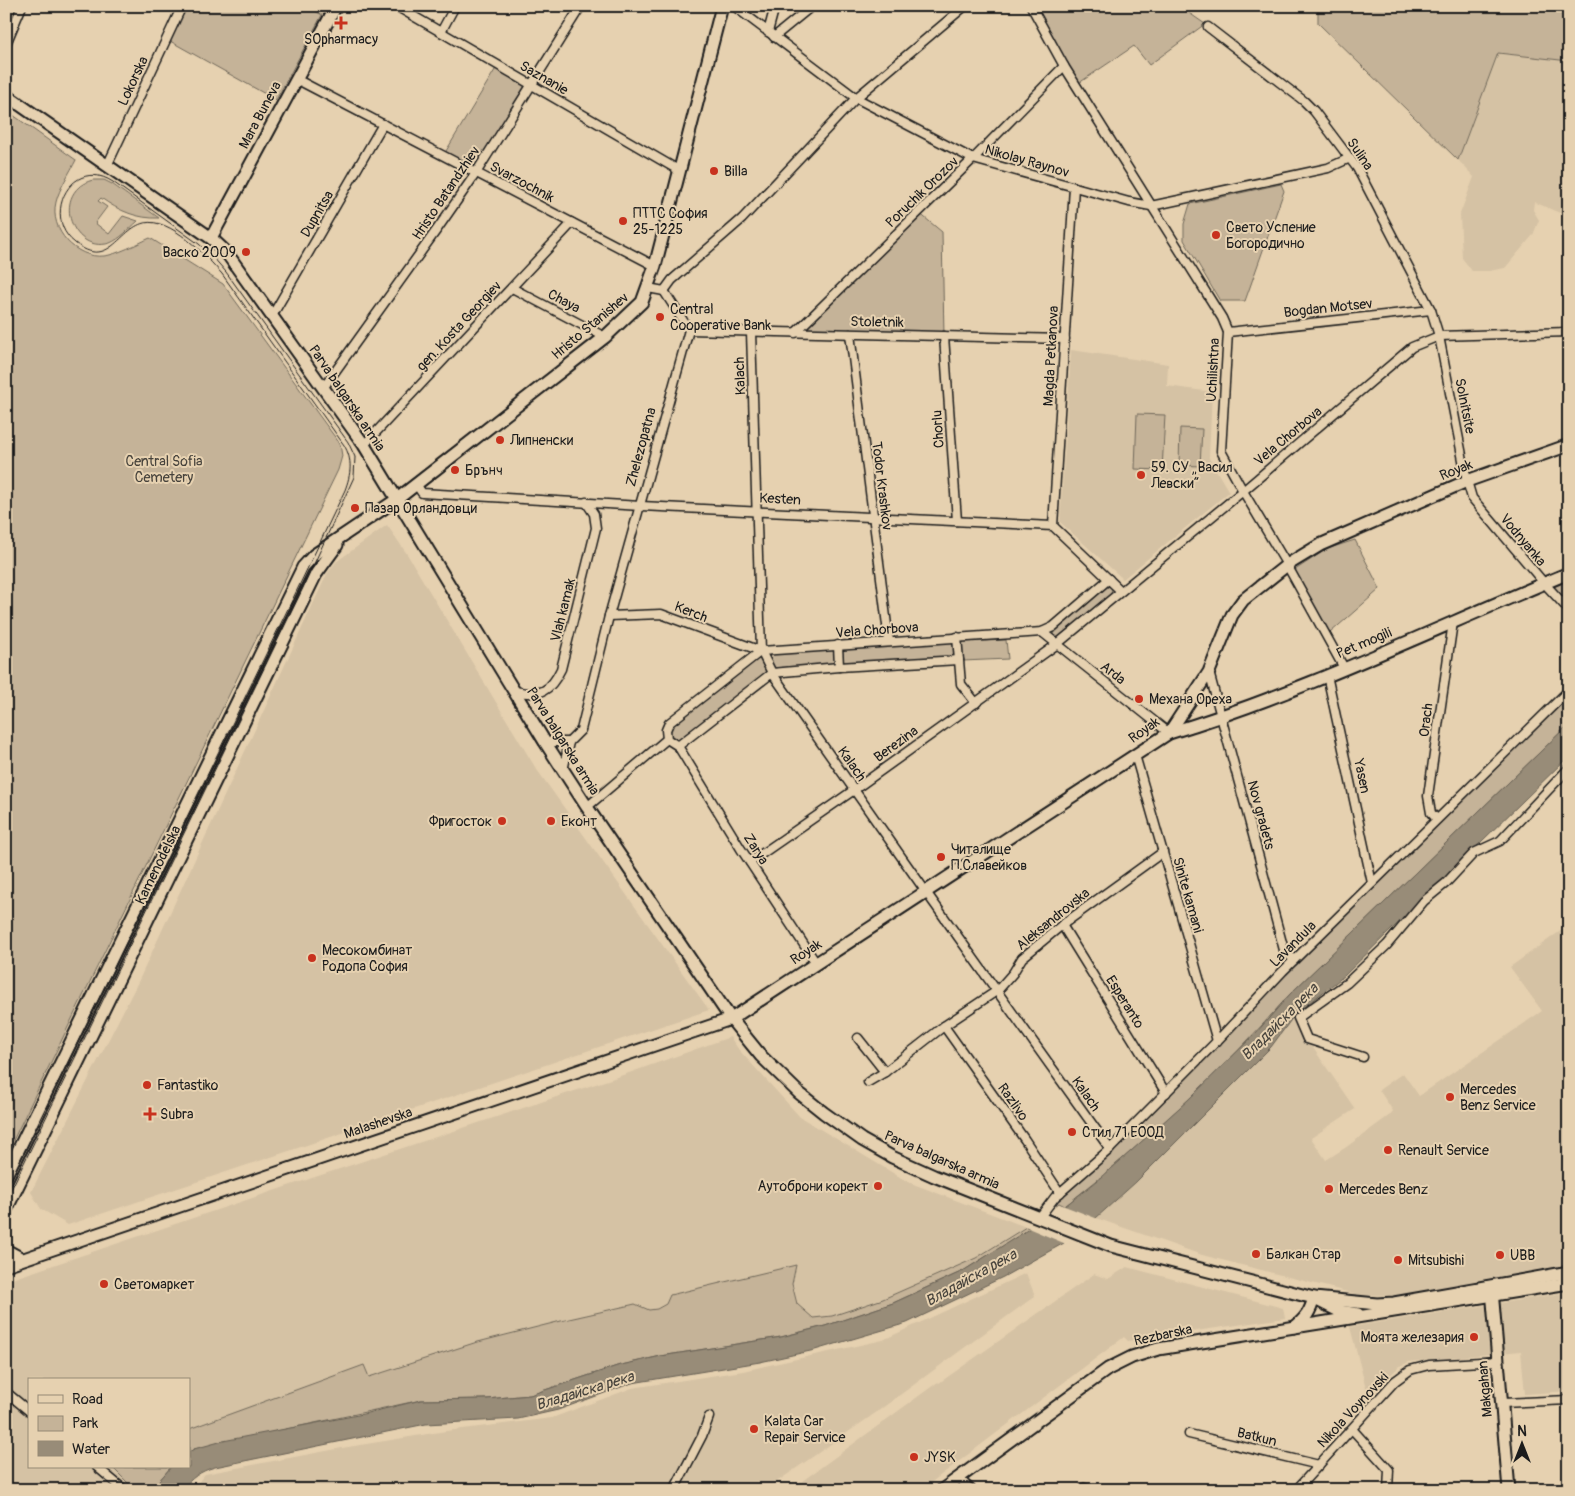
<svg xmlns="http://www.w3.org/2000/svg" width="1575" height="1496" font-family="Pangolin,sans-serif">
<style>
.built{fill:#d5c2a4}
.green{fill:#c5b398;stroke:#70685a}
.water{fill:#988c78;stroke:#665f53}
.pier{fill:#e6d1b0}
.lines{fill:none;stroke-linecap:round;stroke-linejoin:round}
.street-casing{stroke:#1c1c1c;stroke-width:11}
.secondary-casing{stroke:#1c1c1c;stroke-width:15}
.street{stroke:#e6d1b0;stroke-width:8}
.secondary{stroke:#e6d1b0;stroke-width:11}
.tram{stroke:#1c1c1c;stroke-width:1}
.poi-dot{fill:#c8321e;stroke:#e6d1b0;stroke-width:2}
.labels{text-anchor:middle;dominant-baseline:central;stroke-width:4;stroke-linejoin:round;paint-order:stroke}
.poi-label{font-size:14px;fill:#1c1c1c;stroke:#e6d1b0;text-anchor:start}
.street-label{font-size:14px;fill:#1c1c1c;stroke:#e6d1b0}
.park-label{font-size:14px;fill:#46423b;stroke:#e6d1b0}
.water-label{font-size:15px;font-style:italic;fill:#47433c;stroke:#e6d1b0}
</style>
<rect width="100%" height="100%" fill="#e6d1b0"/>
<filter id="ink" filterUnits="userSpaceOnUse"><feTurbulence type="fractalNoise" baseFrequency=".02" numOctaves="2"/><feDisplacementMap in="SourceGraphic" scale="10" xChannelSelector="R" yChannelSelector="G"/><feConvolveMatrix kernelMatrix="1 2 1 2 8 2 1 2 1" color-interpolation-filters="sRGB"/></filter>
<g filter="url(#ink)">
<g class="built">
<polygon points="1498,53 1569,61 1569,217 1534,202 1533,210 1539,220 1533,235 1505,268 1489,271 1472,271 1462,258 1460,214 1474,177 1458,160"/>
<polygon points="1071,350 1168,364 1167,386 1212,392 1209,458 1229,492 1123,579 1060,522"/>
<polygon points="387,525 407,554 535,767 709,1010 68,1225 41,1209 31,1192 140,978 327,574 336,562"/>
<polygon points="1569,925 1569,1264 1397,1295 1359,1295 1202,1255 1096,1218 1136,1182 1271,1047 1296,1013 1307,1039 1355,1109 1311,1138 1326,1160 1345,1148 1390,1115 1393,1111 1379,1090 1403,1073 1419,1096 1542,1011 1510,967"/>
<polygon points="730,1037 739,1050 800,1117 908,1182 1026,1227 976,1258 883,1299 832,1316 813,1318 797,1304 792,1284 795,1265 666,1304 658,1309 649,1310 635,1304 569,1319 474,1343 369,1377 363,1366 189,1429 189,1380 29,1380 29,1467 112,1467 135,1490 6,1490 6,1281 285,1187 626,1074"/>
<polygon points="1127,1267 1283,1308 1285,1318 1128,1341 1124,1337 921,1490 790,1490 938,1382 939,1383 1094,1274 1108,1279"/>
<polygon points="1026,1273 1035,1296 874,1414 765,1490 192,1490 205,1474 342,1448 446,1431 552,1418 632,1388 743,1371 883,1340"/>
<polygon points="1569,1292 1569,1391 1525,1394 1521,1351 1409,1362 1400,1366 1374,1390 1366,1388 1350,1327"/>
</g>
<g class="green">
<polygon points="187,6 306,6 322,15 276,100 170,41"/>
<polygon points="1031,6 1179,6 1205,24 1149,65 1134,46 1076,85"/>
<polygon points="1318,6 1569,6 1569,61 1498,53 1458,160 1318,23"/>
<polygon points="498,65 531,85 476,173 443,156"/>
<path d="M6 110 76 160C70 172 59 189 56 202 49 230 76 259 104 256 116 255 139 243 150 238L223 284 340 444 342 456 338 470 6 1155Z"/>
<path d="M93 180H104L112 184 159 218C138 219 119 211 101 198L98 201 107 207 95 223 109 234 123 216 138 221C129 229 120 239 110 243 70 255 51 190 93 180Z"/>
<polygon points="1281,184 1284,191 1245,301 1220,301 1184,240 1184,224 1190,204"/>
<polygon points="918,212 942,232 944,336 795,333"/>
<polygon points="1137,414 1165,415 1162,470 1135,469"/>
<polygon points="1180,428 1202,429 1200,466 1179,465"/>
<polygon points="1355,540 1380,589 1330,633 1295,570 1327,549"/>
<polygon points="1569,573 1569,610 1544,583"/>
<polygon points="1106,584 1110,584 1112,588 1111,595 1059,638 1055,638 1053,635 1054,630"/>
<polygon points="957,637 959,660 772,673 678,746 667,739 669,723 761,651"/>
<polygon points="1006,640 1008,659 963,661 961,642"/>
<path d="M1569 690V724L1290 994C1223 1071 1146 1142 1065 1206L1059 1203 1039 1218 1166 1093Z"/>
<polygon points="1026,1227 1031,1229 963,1271 893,1303 825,1326 781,1337 661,1356 617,1366 530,1395 487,1399 421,1400 194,1449 189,1452 189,1429 364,1365 369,1377 474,1343 569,1319 635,1304 649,1310 657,1309 666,1304 670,1295 796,1265 792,1284 797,1304 813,1318 832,1316 883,1299 976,1258"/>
<polygon points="112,1467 171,1467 151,1490 135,1490"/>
</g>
<path class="water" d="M1569 724V756L1344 976 1296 1013 1271 1047 1136 1182 1096 1218 1064 1243 1003 1277 907 1323 815 1350 760 1362 632 1383 558 1410 518 1419 426 1424 215 1467C200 1471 192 1478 181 1490H151L171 1467H189V1452L194 1449 223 1441 363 1414 421 1400 487 1399 530 1395 617 1366 661 1356 781 1337 825 1326 893 1303 963 1271 1065 1206 1102 1177 1188 1100 1255 1034 1290 994Z"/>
<polygon class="pier" points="1062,1205 1098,1219 1066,1244 1028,1228"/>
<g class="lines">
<defs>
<g id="street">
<polyline points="396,6 680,171"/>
<polyline points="734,6 856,98 973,159 1129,202 1151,206 1328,168 1350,158"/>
<polyline points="1031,6 1064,66 1222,318 1228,332 1221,451 1243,491 1287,565 1344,668"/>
<polyline points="1208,27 1304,101 1314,111 1357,168 1431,310 1439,336 1467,481 1472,498 1544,583 1569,610"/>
<polyline points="441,32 455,6"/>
<polyline points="768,32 775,6"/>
<polyline points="774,37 812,6"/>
<polyline points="6,44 22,6"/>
<polyline points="296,79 655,266"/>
<polyline points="107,166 182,6"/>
<polyline points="512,288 605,337"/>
<polyline points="648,288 664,291 672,280 742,219 856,98 965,6"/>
<polyline points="272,316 383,124"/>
<polyline points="689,330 1065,339"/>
<polyline points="751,332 761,651 772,673 926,892 1110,1149"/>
<polyline points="1228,332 1431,310"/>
<polyline points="795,333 973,159 1064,66"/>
<polyline points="850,334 889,641"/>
<polyline points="944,336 957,521"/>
<polyline points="324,387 438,228 476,173 581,6"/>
<polyline points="364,445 572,223"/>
<polyline points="416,484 422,493 641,506 1053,526 1121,591"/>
<polyline points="1053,526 1074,187"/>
<polyline points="609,616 661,614 761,651"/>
<polyline points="1042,632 1169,733"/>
<polyline points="957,637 961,684 976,703"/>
<polyline points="838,645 839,667"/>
<polyline points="959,660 839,667 772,673 678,746 667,739 666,730 669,723 761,651 1042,632 1053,627 1109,579"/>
<polyline points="1209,672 1284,950 1294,960"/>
<polyline points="1327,675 1372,883"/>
<path d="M515 691C540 697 550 692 561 669L596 528 594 514 586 502"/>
<polyline points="545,742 569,742"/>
<polyline points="678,746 741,849 816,963"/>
<polyline points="1135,755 1217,1041"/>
<polyline points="563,771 569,742 581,730 609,616 689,330 664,291"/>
<polyline points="587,807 667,739"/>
<polyline points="1437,819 1431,813 1428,796 1453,622"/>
<polyline points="750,862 854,790 1056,645 1243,491 1412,347 1439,336 1569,332"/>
<polyline points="1062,925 1166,1093"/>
<polyline points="944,1026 1025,1140 1060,1193"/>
<polyline points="858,1038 885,1072"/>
<polyline points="1363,1057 1307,1039 1298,1018 1347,983 1387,945 1424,901 1446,883 1474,853 1500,841 1569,768"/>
<polyline points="868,1082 885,1072 944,1026 998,990 1013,973 1022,958 1062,925 1163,852"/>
<polyline points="1039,1218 1055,1197 1110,1149 1217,1041 1283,971 1569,690"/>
<polyline points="6,1392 29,1411"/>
<polyline points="1502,1403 1569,1400"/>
<polyline points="1352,1429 1389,1470 1388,1490"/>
<polyline points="1189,1434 1319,1465"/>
<polyline points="97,1467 122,1488 121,1490"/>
<polyline points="958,1478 972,1490"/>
<polyline points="1084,1488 1091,1490"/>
<polyline points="674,1490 702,1436 709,1417"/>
<polyline points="1296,1490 1395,1381 1410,1370 1429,1365 1498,1361"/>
</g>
<g id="secondary">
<polyline points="6,95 211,238 226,252 364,445 545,742 587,807 731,1019 761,1056 799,1093 824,1113 862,1140 892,1157 934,1176 1111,1246 1314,1298 1377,1304 1394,1303 1569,1272"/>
<polyline points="211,238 336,6"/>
<path d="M1169 733C1305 692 1437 627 1569 573"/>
<polyline points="6,1175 303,567 314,555 396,500 605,337 642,302 655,266 722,6"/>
<polyline points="6,1210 316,574 337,545"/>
<polyline points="6,1250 19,1257"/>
<polyline points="6,1265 731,1019 1169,733 1209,672 1232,615 1243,600 1287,565 1320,545 1467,481 1569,445"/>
<polyline points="1492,1290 1509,1490"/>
<polyline points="1317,1300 1339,1311 1358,1314"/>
<path d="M1295 1327C1306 1318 1310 1312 1314 1298"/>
<polyline points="942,1490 1108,1369 1132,1357 1158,1349 1569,1283"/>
</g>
</defs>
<use href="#street" class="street-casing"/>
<use href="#secondary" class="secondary-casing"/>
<use href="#street" class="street"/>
<use href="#secondary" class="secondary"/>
<path class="tram" d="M6 1190 299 586 345 490C351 474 353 460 344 445L222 274C206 256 171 217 144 223 119 229 109 270 75 243 41 217 71 155 113 182L199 244 212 256 226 272 348 442 355 457 354 477 303 588 6 1200"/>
</g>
</g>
<g class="poi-dot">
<path d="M338.5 15.5h5v5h5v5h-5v5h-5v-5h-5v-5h5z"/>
<circle cx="714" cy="171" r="5"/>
<circle cx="623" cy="221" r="5"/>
<circle cx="1216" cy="235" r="5"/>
<circle cx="246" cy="252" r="5"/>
<circle cx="660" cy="317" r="5"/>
<circle cx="500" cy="440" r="5"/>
<circle cx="455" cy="470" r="5"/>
<circle cx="1141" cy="475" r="5"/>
<circle cx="355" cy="508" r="5"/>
<circle cx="1139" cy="699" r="5"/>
<circle cx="502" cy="821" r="5"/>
<circle cx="551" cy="821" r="5"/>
<circle cx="941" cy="857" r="5"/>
<circle cx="312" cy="958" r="5"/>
<circle cx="147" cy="1085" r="5"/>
<circle cx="1450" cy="1097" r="5"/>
<path d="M147.5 1106.5h5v5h5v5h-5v5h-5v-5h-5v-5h5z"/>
<circle cx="1072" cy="1132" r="5"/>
<circle cx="1388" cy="1150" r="5"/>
<circle cx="878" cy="1186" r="5"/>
<circle cx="1329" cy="1189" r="5"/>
<circle cx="1256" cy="1254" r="5"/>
<circle cx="1500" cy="1255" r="5"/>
<circle cx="1398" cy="1260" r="5"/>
<circle cx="104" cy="1284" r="5"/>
<circle cx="1474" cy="1337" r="5"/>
<circle cx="754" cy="1429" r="5"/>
<circle cx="914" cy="1457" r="5"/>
</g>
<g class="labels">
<g class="poi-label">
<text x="341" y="39" text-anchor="middle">SOpharmacy</text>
<text x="724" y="171">Billa</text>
<text x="633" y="213">ПТТС София<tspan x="633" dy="16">25-1225</tspan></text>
<text x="1226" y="227">Свето Успение<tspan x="1226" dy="16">Богородично</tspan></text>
<text x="236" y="252" text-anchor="end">Васко 2009</text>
<text x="670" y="309">Central<tspan x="670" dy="16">Cooperative Bank</tspan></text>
<text x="510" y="440">Липненски</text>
<text x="1151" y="467">59. СУ „Васил<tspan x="1151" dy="16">Левски“</tspan></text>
<text x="465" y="470">Брънч</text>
<text x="365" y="508">Пазар Орландовци</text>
<text x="1149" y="699">Механа Ореха</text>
<text x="492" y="821" text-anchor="end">Фригосток</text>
<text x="561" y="821">Еконт</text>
<text x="951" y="849">Читалище<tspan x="951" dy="16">П.Славейков</tspan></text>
<text x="322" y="950">Месокомбинат<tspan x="322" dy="16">Родопа София</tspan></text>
<text x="157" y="1085">Fantastiko</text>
<text x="1460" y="1089">Mercedes<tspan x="1460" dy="16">Benz Service</tspan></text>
<text x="160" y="1114">Subra</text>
<text x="1082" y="1132">Стил 71 ЕООД</text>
<text x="1398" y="1150">Renault Service</text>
<text x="868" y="1186" text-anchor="end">Аутоброни корект</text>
<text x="1339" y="1189">Mercedes Benz</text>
<text x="1266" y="1254">Балкан Стар</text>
<text x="1510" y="1255">UBB</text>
<text x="1408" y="1260">Mitsubishi</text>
<text x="114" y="1284">Светомаркет</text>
<text x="1464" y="1337" text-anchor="end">Моята железария</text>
<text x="764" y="1421">Kalata Car<tspan x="764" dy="16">Repair Service</tspan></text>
<text x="924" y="1457">JYSK</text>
</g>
<g class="street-label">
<text transform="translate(544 78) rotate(30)">Saznanie</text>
<text transform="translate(133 81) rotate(-65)">Lokorska</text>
<text transform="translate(260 115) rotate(-62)">Mara Buneva</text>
<text transform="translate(1360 154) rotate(56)">Sulina</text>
<text transform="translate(1027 161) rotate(16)">Nikolay Raynov</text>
<text transform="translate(522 182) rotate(28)">Svarzochnik</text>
<text transform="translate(922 192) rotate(-44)">Poruchik Orozov</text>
<text transform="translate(446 193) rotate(-56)">Hristo Batandzhiev</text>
<text transform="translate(317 214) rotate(-60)">Dupnitsa</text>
<text transform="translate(564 301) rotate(28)">Chaya</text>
<text transform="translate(1328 308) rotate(-6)">Bogdan Motsev</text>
<text transform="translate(877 322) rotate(1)">Stoletnik</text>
<text transform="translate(459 326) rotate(-47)">gen. Kosta Georgiev</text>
<text transform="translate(590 326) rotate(-40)">Hristo Stanishev</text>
<text transform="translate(1051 356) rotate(-87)">Magda Petkanova</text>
<text transform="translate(1213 370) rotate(-87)">Uchilishtna</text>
<text transform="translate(740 376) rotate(-92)">Kalach</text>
<text transform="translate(347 398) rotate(56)">Parva balgarska armia</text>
<text transform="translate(1465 406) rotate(79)">Solnitsite</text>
<text transform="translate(938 429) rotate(-94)">Chorlu</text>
<text transform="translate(1288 436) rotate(-40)">Vela Chorbova</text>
<text transform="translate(641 447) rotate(-75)">Zhelezopatna</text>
<text transform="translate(1456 470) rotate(-22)">Royak</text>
<text transform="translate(882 486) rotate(83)">Todor Krashkov</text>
<text transform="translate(780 499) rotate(3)">Kesten</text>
<text transform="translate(1523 540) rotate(50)">Vodnyanka</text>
<text transform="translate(563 610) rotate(-76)">Vlah kamak</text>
<text transform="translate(691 612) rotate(21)">Kerch</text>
<text transform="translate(877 630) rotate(-4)">Vela Chorbova</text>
<text transform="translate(1364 643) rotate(-23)">Pet mogili</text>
<text transform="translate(1113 673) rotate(38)">Arda</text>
<text transform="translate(1426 720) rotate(-83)">Orach</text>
<text transform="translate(1144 730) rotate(-35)">Royak</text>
<text transform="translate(563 741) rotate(58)">Parva balgarska armia</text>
<text transform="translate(896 744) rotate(-36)">Berezina</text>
<text transform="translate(852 764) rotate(55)">Kalach</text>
<text transform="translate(1362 776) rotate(78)">Yasen</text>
<text transform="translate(1261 815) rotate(75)">Nov gradets</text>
<text transform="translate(756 849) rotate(58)">Zarya</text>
<text transform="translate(158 865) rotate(-64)">Kamenodelska</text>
<text transform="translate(1188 895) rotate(74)">Sinite kamani</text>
<text transform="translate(1053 919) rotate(-39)">Aleksandrovska</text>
<text transform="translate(1293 944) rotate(-45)">Lavandula</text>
<text transform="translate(806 952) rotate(-33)">Royak</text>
<text transform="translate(1125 1002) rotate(58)">Esperanto</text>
<text transform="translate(1086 1094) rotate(55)">Kalach</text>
<text transform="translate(1013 1102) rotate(55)">Razlivo</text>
<text transform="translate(378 1123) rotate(-19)">Malashevska</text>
<text transform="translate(942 1160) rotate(24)">Parva balgarska armia</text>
<text transform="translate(1163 1335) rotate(-12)">Rezbarska</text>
<text transform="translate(1485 1389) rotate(-95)">Makgahan</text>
<text transform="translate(1353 1410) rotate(-47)">Nikola Voynovski</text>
<text transform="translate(1257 1437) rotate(14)">Batkun</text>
</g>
<g class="park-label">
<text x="164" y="461">Central Sofia<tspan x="164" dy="16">Cemetery</tspan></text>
</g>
<g class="water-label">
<text transform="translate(1280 1022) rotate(-45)">Владайска река</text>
<text transform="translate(971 1278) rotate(-29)">Владайска река</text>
<text transform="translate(585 1391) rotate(-17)">Владайска река</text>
</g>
</g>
<rect width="1575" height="1496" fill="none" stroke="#e6d1b0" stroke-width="25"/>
<rect x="12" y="12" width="1550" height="1471" fill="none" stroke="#1c1c1c" stroke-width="2" filter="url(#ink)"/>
<rect x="28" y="1378" width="162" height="90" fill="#e6d1b0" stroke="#958975"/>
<rect x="38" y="1395" width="25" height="8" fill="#e6d1b0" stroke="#958975"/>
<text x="72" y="1404" font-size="15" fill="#1c1c1c">Road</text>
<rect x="38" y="1416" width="25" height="15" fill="#c5b398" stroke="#958975"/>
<text x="72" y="1428" font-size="15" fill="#1c1c1c">Park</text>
<rect x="38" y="1441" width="25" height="15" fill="#988c78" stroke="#958975"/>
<text x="72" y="1454" font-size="15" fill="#1c1c1c">Water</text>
<g transform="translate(1522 1444)" stroke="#e6d1b0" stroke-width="4" paint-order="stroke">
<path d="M0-4L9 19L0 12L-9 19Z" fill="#1c1c1c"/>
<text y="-8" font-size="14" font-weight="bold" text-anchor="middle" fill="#1c1c1c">N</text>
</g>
</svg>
